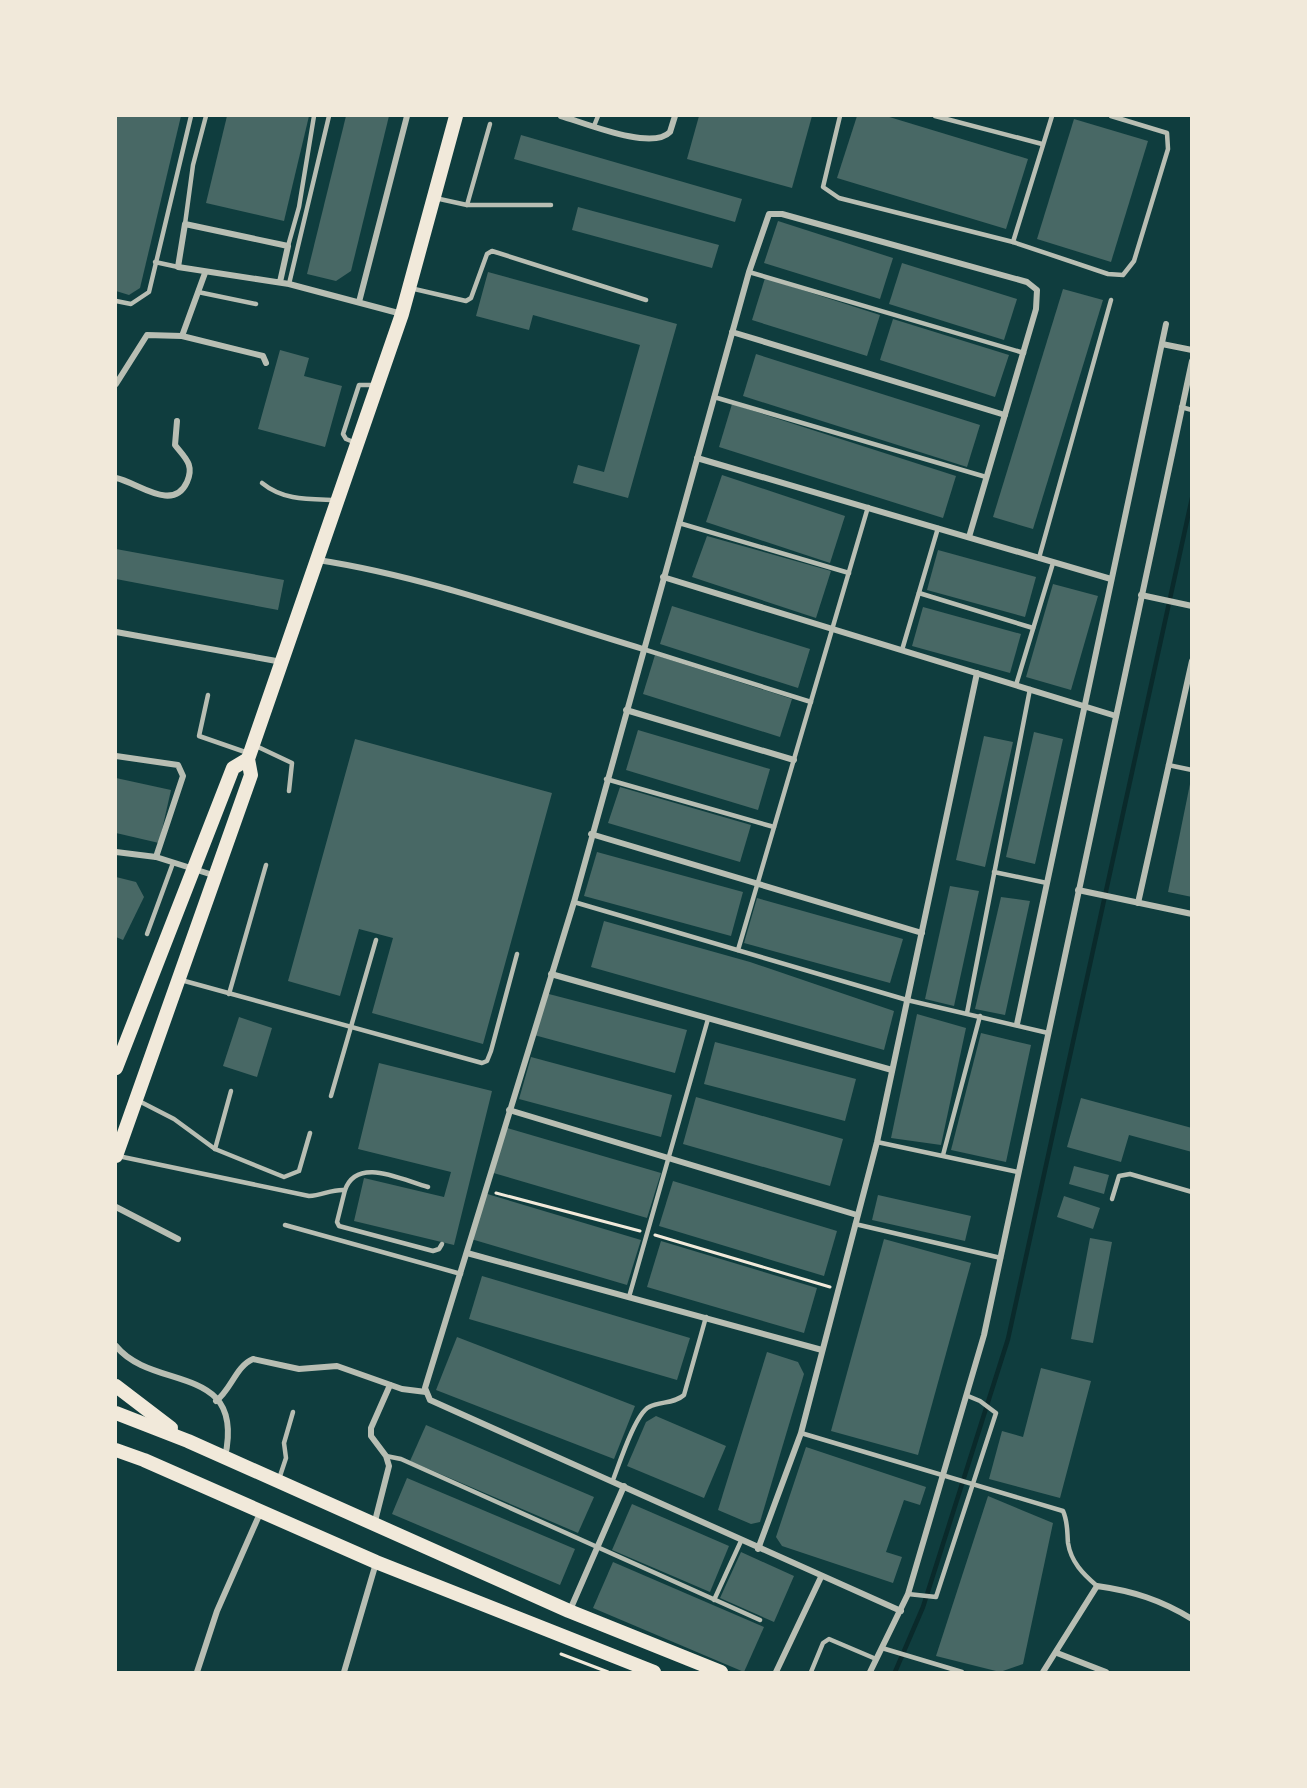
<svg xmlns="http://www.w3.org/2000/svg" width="1307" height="1788" font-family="'Fira Sans Condensed',sans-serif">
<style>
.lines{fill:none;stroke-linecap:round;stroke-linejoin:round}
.stream{stroke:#0a2a2b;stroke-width:4.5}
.building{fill:#486865}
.path{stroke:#f1e9da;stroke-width:3}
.service{stroke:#b8beb3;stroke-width:4.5}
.minor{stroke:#b8beb3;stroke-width:6}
.primary{stroke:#f1e9da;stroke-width:14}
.trunk{stroke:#f1e9da;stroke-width:14}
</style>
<rect width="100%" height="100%" fill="#0f3d3e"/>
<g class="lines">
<polyline class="stream" points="895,1672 923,1607 1008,1339 1192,498"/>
</g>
<g class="building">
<polygon points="116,116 181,116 140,288 129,295 116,291"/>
<polygon points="227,116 309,116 284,221 206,203"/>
<polygon points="346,116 389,116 351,271 336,281 307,274"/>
<polygon points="699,116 812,116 792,188 687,159"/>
<polygon points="857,116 886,116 1028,159 1006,229 837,178"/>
<polygon points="1074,119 1148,141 1111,262 1037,239"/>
<polygon points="521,135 742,199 735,222 514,159"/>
<polygon points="578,207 719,245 712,268 572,230"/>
<polygon points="778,221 893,258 880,299 764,263"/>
<polygon points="902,263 1017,299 1004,340 889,304"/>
<polygon points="488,272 677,324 628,498 573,483 578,465 604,472 640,345 533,315 529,330 476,316"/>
<polygon points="765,278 880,315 867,356 752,320"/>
<polygon points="1063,289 1103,300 1033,529 993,517"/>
<polygon points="893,319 1009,355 995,397 880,360"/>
<polygon points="280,350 309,358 304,376 342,386 325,447 258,429"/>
<polygon points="756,354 980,425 967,467 743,396"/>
<polygon points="732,404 956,476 943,518 719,447"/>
<polygon points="722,475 845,516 830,563 706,522"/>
<polygon points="707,536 831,571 816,618 692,577"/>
<polygon points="116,549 284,580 278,610 116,579"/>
<polygon points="938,550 1036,577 1025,617 927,590"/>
<polygon points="1053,584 1098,596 1071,690 1026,677"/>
<polygon points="672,606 810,649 798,688 660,644"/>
<polygon points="923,607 1021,634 1010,673 912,646"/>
<polygon points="655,655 792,699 780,737 643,694"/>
<polygon points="638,730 770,769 758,810 626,770"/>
<polygon points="1034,732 1063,739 1035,864 1006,857"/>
<polygon points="984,736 1013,742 985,867 956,860"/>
<polygon points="355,739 552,793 483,1044 372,1013 393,938 359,929 340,996 288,981"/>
<polygon points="116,778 171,790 159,843 116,833"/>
<polygon points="1190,784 1192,784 1192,897 1168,892"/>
<polygon points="620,787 751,825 740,862 608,823"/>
<polygon points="597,852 743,892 731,936 584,896"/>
<polygon points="116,877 136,882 144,897 123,940 116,937"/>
<polygon points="950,886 979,891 954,1006 925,999"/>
<polygon points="1001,897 1030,901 1005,1015 975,1009"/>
<polygon points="757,898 903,939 890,983 744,943"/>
<polygon points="604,921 750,962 894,1011 884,1050 591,967"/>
<polygon points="545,993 687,1030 675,1073 534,1035"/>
<polygon points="917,1014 966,1028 941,1145 891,1138"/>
<polygon points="239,1017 272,1028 257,1077 223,1066"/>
<polygon points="981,1033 1031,1045 1006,1162 951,1150"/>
<polygon points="715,1042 856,1079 845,1121 704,1084"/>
<polygon points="531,1057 672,1095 661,1137 519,1099"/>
<polygon points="379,1063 492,1091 454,1245 354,1221 364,1178 444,1197 451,1172 358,1149"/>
<polygon points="696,1097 843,1139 830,1186 683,1144"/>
<polygon points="1081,1098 1192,1128 1192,1152 1129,1135 1121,1162 1067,1147"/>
<polygon points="504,1127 661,1173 647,1218 490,1172"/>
<polygon points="1074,1166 1109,1175 1104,1194 1069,1184"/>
<polygon points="673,1181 837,1231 824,1276 659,1226"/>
<polygon points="484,1193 641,1240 627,1285 471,1239"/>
<polygon points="878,1195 971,1216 965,1241 872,1220"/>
<polygon points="1064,1196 1100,1208 1093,1229 1057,1217"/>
<polygon points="1090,1238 1112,1242 1093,1343 1071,1339"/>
<polygon points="884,1239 971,1263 918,1455 831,1431"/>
<polygon points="661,1241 817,1288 804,1333 647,1287"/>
<polygon points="482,1276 690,1338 677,1380 469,1319"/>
<polygon points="457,1337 635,1406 614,1459 436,1390"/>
<polygon points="767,1352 798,1362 804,1374 760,1522 751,1524 718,1510"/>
<polygon points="1041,1368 1091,1381 1060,1498 989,1479 1002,1431 1023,1437"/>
<polygon points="656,1416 726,1446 704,1498 627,1466 646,1422"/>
<polygon points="426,1425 594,1497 578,1533 410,1461"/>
<polygon points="806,1447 926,1487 920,1505 904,1500 886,1552 902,1557 893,1583 782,1546 776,1537"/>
<polygon points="407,1478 575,1549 560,1585 392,1514"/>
<polygon points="988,1496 1053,1523 1023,1664 1000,1672 936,1656"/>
<polygon points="632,1504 729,1546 710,1592 612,1550"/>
<polygon points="741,1552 794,1576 774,1622 720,1598"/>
<polygon points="613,1562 764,1627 744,1672 593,1608"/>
</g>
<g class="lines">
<g class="path">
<polyline points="496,1193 640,1231"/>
<polyline points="655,1235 830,1287"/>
<polyline points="561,1654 608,1672"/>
</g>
<g class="service">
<polyline points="840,116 823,187 839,198 1013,242 1108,274 1123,275 1134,261 1168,149 1167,133 1111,116"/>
<polyline points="935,116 1042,144"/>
<polyline points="594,126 598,116"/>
<polyline points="435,198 467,205 551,205"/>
<polyline points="467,205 490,124"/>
<polyline points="185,224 193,165 206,116"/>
<polyline points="1013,242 1052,116"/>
<polyline points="288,246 299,207 314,116"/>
<polyline points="155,262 178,267"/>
<polyline points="749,272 1024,353"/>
<polyline points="289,284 329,116"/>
<polyline points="410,288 466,301 471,298 487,254 492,251 646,300"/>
<polyline points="198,292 256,304"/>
<polyline points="116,301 131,304 149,292 191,116"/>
<polyline points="714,397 986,477"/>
<polyline points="1181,407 1192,410"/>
<polyline points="356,443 346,439 343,434 359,385 375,385"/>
<path d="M262 483C284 501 310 499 336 500"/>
<polyline points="679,523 849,573"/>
<polyline points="1039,558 1111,300"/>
<polyline points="919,593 1033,628"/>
<polyline points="643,649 811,702"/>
<polyline points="902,650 938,528"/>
<polyline points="1016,685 1053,563"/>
<polyline points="208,695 199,736 248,753"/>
<polyline points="256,746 292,763 289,791"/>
<polyline points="1168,765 1192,770"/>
<polyline points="606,779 774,827"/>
<polyline points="994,872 1047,883"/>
<polyline points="574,902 907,1000 1048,1033"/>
<polyline points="147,934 173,863"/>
<polyline points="738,950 868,507"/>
<polyline points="181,980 482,1063 487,1061 491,1051 517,954"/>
<polyline points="229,994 266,865"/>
<polyline points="967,1013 1030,689"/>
<polyline points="331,1096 376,940"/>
<polyline points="137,1100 174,1119 215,1149 284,1177 299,1171 310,1133"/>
<polyline points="877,1142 1018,1172"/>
<polyline points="215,1149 231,1091"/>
<polyline points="943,1155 980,1016"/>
<path d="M118 1156 309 1196C323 1195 332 1189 345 1190 357 1156 402 1180 428 1187"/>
<polyline points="345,1190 337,1222 339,1226 433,1251 439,1249 442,1244"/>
<polyline points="1112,1199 1119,1176 1130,1174 1192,1192"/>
<polyline points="855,1224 1001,1258"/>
<polyline points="285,1225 461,1274"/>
<polyline points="629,1297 708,1019"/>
<path d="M801 1433 1063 1511C1068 1522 1067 1531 1068 1543 1071 1562 1083 1574 1097 1586"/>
<polyline points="386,1456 401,1459 760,1620"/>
<polyline points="279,1479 286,1458 284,1443 293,1412"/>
<path d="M613 1480C619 1465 635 1414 649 1407 660 1401 674 1404 684 1395L706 1317"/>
<polyline points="908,1594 936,1597 996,1413 980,1401 968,1396"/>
<polyline points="714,1600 741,1541"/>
<polyline points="882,1648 962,1672"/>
<polyline points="811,1672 823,1643 829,1639 876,1659"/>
</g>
<g class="minor">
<path d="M561 116C585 123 652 151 670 132L675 116"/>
<polyline points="280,282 288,246 185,224 178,267 289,284 402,314"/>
<polyline points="359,302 407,116"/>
<polyline points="732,332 1005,415"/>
<polyline points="182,336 205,273"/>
<polyline points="1162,344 1192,350"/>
<polyline points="116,384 147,335 182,336 263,356 266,363"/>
<polyline points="697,458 1111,579"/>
<path d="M116 478C137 482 173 513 187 482 195 464 184 457 175 445L177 421"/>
<path d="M318 560C428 577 536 617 643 649"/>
<polyline points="663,577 1116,716"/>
<polyline points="1141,595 1192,606"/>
<polyline points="116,632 282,662"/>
<polyline points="626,710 794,760"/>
<polyline points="116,756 178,765 183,776 156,857"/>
<polyline points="591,834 922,933"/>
<polyline points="116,852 156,857 216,876"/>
<polyline points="1078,890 1192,914"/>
<polyline points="1138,903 1192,661"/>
<polyline points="551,974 892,1070"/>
<polyline points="1017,1024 1166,324"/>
<polyline points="509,1110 857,1215"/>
<polyline points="116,1207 178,1239"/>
<polyline points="467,1253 822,1350"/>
<path d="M116 1346C153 1392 246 1362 225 1457"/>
<path d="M216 1401C231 1390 236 1366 253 1359L299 1369 337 1366 402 1389 426 1392"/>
<polyline points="374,1525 389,1466 386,1456 371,1436 371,1428 390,1385"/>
<polyline points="758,1549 801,1433 877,1142 977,673"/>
<polyline points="570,1610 624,1486"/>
<polyline points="901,1611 430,1400 425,1388 574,902 749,272 769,214 782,214 1027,282 1037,290 1036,309 969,537"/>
<polyline points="1057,1653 1106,1672"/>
<polyline points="197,1672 217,1611 261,1511"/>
<polyline points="344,1672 376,1563"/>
<polyline points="776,1672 821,1577"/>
<polyline points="870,1672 908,1594 984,1335 1192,361"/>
<path d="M1043 1672 1097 1586C1133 1591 1161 1600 1192 1619"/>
</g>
<g class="primary">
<polyline points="116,1068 233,768 248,759"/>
<polyline points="116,1156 251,775 248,759 402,314 456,116"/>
</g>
<g class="trunk">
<polyline points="116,1386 171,1428"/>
<polyline points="116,1413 188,1441 569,1611 721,1672"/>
<polyline points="116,1450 144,1460 376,1562 654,1672"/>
</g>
</g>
<rect width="1307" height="1788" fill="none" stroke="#f1e9da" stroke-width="234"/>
</svg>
